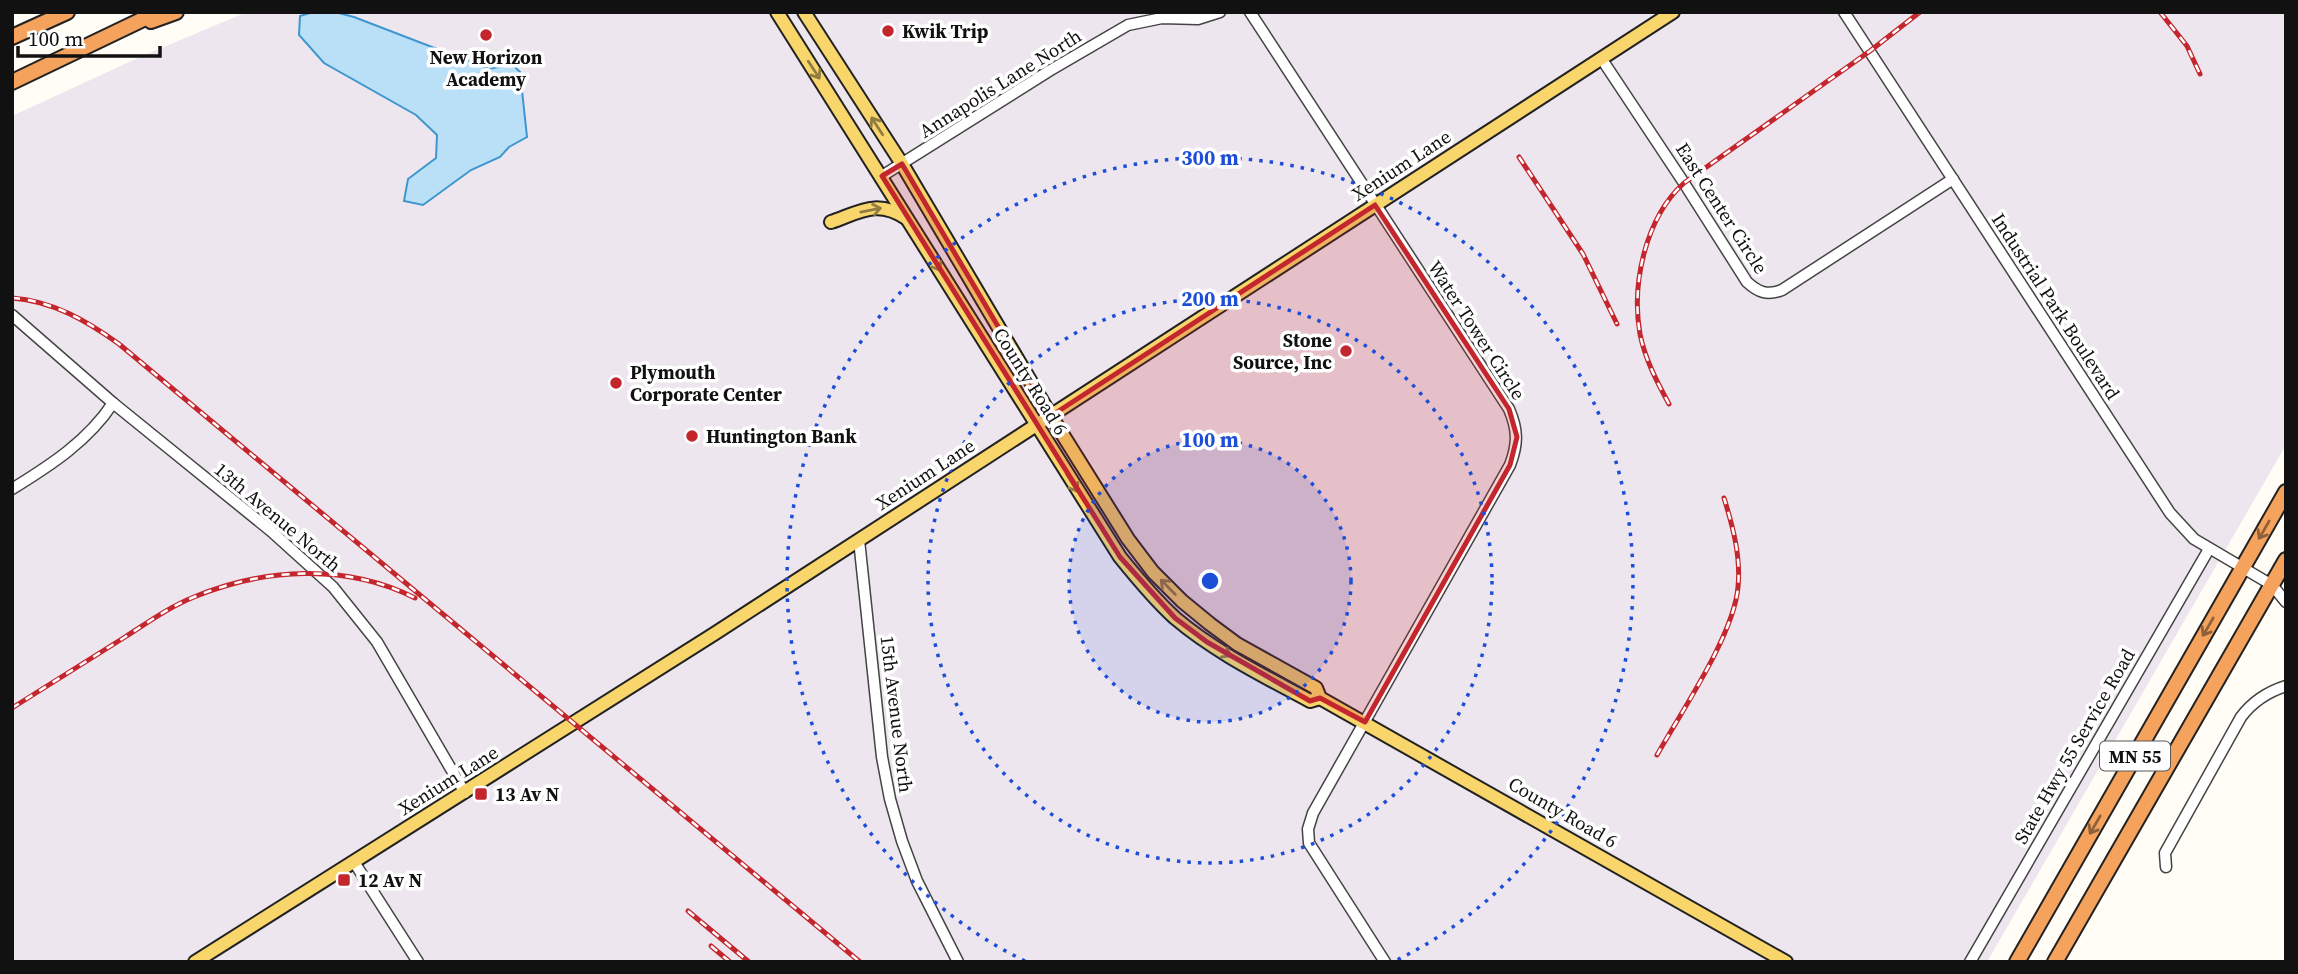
<svg xmlns="http://www.w3.org/2000/svg" width="2298" height="974" font-family="'Source Serif 4',serif">
<style>
.industrial{fill:#eee6ef}
.water{fill:#b9e0f7;stroke:#3f96cf;stroke-width:2}
.lines{fill:none;stroke-linecap:round;stroke-linejoin:round}
.minor-casing{stroke:#444;stroke-width:13}
.major-casing{stroke:#222;stroke-width:16}
.highway-casing{stroke:#222;stroke-width:18}
.minor{stroke:#fff;stroke-width:10}
.major{stroke:#f9d66b;stroke-width:12}
.highway{stroke:#f5a25d;stroke-width:14}
.rail-casing{stroke:#c4262e;stroke-width:5}
.rail{stroke:#fff;stroke-width:2.5;stroke-dasharray:8;stroke-linecap:butt}
.oneway{stroke:#917d42}
.oneway2{stroke:#8e613b}
.marked{fill:#c4262e;fill-opacity:0.2;stroke:#c4262e;stroke-width:5;stroke-linejoin:round}
.ring{fill:none;stroke:#1d4ed8;stroke-width:3.5;stroke-dasharray:3.5 7}
.poi-dot{fill:#c4262e;stroke:#fff;stroke-width:2.5}
.labels{text-anchor:middle;dominant-baseline:central;stroke-width:7;stroke-linejoin:round;paint-order:stroke}
.shield{fill:#fff;stroke:#585858;stroke-width:2}
.shield-label{font-size:18px;font-weight:bold;fill:#111}
.poi-label{font-size:19px;font-weight:bold;fill:#111;stroke:#fff;text-anchor:start}
.street-label{font-size:19px;fill:#111;stroke:#fff}
.centre{fill:#1d4ed8;stroke:#fff;stroke-width:3.5}
.ring-label{font-size:21px;text-anchor:middle;font-weight:bold;fill:#1d4ed8;stroke:#fff;stroke-width:7;stroke-linejoin:round;paint-order:stroke}
</style>
<rect width="100%" height="100%" fill="#fffdf5"/>
<polygon class="industrial" points="247,12 2286,12 2286,445 1987,962 12,962 12,116 140,57"/>
<polygon class="water" points="313,12 335,12 354,17 489,69 512,64 520,72 527,137 509,147 500,157 471,170 423,205 404,201 408,179 436,158 437,135 416,115 324,63 299,35 300,16"/>
<g class="lines">
<defs>
<g id="minor">
<path d="M1250 12 1509 409C1518 430 1518 444 1510 465L1313 813 1308 829 1309 843 1385 962"/>
<polyline points="1844,12 2170,513 2194,539 2272,585 2286,602"/>
<path d="M1601 58 1684 183 1747 282C1758 292 1767 296 1782 290L1953 179"/>
<polyline points="882,176 1049,71 1128,25 1162,18 1198,19 1220,12"/>
<polyline points="12,315 113,403 271,531 333,587 377,642 465,793"/>
<path d="M12 489C51 465 88 441 113 403"/>
<polyline points="859,540 882,757 890,799 902,841 917,881 958,962"/>
<polyline points="354,862 418,962"/>
<path d="M2166 867 2165 853 2241 717C2253 701 2267 692 2286 686"/>
<polyline points="1970,962 2209,549"/>
</g>
<g id="major">
<path d="M777 12 1120 557C1137 578 1155 600 1175 618 1215 652 1264 676 1310 701L1320 698"/>
<polyline points="804,12 902,164 1051,416 1128,539 1153,572 1182,601 1210,624 1237,644 1316,688 1320,698 1786,962"/>
<path d="M831 222C860 212 877 199 906 218"/>
<polyline points="195,962 714,634 1673,12"/>
</g>
<g id="highway">
<polyline points="151,21 176,12"/>
<polyline points="12,37 67,12"/>
<polyline points="12,82 158,12"/>
<polyline points="2017,962 2286,492"/>
<polyline points="2055,962 2286,560"/>
</g>
</defs>
<use href="#minor" class="minor-casing"/>
<use href="#major" class="major-casing"/>
<use href="#highway" class="highway-casing"/>
<use href="#minor" class="minor"/>
<use href="#major" class="major"/>
<use href="#highway" class="highway"/>
<defs>
<g id="rail">
<polyline points="2160,12 2187,46 2200,74"/>
<polyline points="1519,157 1583,254 1617,324"/>
<path d="M12 298C53 301 87 321 119 344L860 962"/>
<path d="M1669 404C1657 382 1645 359 1640 334 1631 283 1646 217 1684 183L1870 51 1920 12"/>
<path d="M12 708C50 684 87 661 125 637 147 623 169 607 194 597 264 568 346 563 415 598"/>
<path d="M1657 755C1681 712 1734 635 1738 587 1741 557 1733 527 1724 498"/>
<polyline points="688,911 749,962"/>
<polyline points="711,946 730,962"/>
</g>
</defs>
<use href="#rail" class="rail-casing"/>
<use href="#rail" class="rail"/>
</g>
<defs><path id="oneway-shaft" d="M-6 0H5M1.5-3L5.5 0L1.5 3" fill="none" stroke-width="1.6" stroke-linecap="round" stroke-linejoin="round" transform="scale(1.75)"/></defs>
<g class="oneway">
<use href="#oneway-shaft" transform="translate(814 70) rotate(57)"/>
<use href="#oneway-shaft" transform="translate(877 126) rotate(-123)"/>
<use href="#oneway-shaft" transform="translate(871 210) rotate(-11)"/>
<use href="#oneway-shaft" transform="translate(935 262) rotate(58)"/>
<use href="#oneway-shaft" transform="translate(1072 483) rotate(58)"/>
<use href="#oneway-shaft" transform="translate(1168 587) rotate(-135)"/>
<use href="#oneway-shaft" transform="translate(1222 651) rotate(31)"/>
</g>
<g class="oneway2">
<use href="#oneway-shaft" transform="translate(2264 530) rotate(120)"/>
<use href="#oneway-shaft" transform="translate(2208 627) rotate(120)"/>
<use href="#oneway-shaft" transform="translate(2095 825) rotate(120)"/>
</g>
<path class="marked" d="M902 164 1051 416 1375 205 1509 409 1517 437 1510 465 1365 722 1320 698 1310 701 1207 642 1175 618 1120 557 882 176Z"/>
<circle cx="1210" cy="581" r="141" fill="#1d4ed8" fill-opacity=".12"/>
<g class="ring">
<circle cx="1210" cy="581" r="141"/>
<circle cx="1210" cy="581" r="282"/>
<path d="M1025 961A423 423 0 1 1 1395 961"/>
</g>
<g class="poi-dot">
<circle cx="888" cy="31" r="7"/>
<circle cx="486" cy="35" r="7"/>
<circle cx="1346" cy="351" r="7"/>
<circle cx="616" cy="383" r="7"/>
<circle cx="692" cy="436" r="7"/>
<rect x="474" y="787" width="14" height="14" rx="3.5"/>
<rect x="337" y="873" width="14" height="14" rx="3.5"/>
</g>
<g class="labels">
<rect class="shield" x="2100" y="741.5" width="70" height="29" rx="5"/>
<g class="shield-label">
<text x="2135" y="756">MN 55</text>
</g>
<g class="poi-label">
<text x="902" y="31">Kwik Trip</text>
<text x="486" y="57" text-anchor="middle">New Horizon<tspan x="486" dy="22">Academy</tspan></text>
<text x="1332" y="340" text-anchor="end">Stone<tspan x="1332" dy="22">Source, Inc</tspan></text>
<text x="630" y="372">Plymouth<tspan x="630" dy="22">Corporate Center</tspan></text>
<text x="706" y="436">Huntington Bank</text>
<text x="495" y="794">13 Av N</text>
<text x="358" y="880">12 Av N</text>
</g>
<g class="street-label">
<text transform="translate(1000 83) rotate(-32)">Annapolis Lane North</text>
<text transform="translate(1401 165) rotate(-33)">Xenium Lane</text>
<text transform="translate(1722 208) rotate(57)">East Center Circle</text>
<text transform="translate(2056 306) rotate(57)">Industrial Park Boulevard</text>
<text transform="translate(1477 330) rotate(57)">Water Tower Circle</text>
<text transform="translate(1031 381) rotate(58)">County Road 6</text>
<text transform="translate(925 474) rotate(-33)">Xenium Lane</text>
<text transform="translate(278 517) rotate(40)">13th Avenue North</text>
<text transform="translate(897 714) rotate(83)">15th Avenue North</text>
<text transform="translate(2074 746) rotate(-60)">State Hwy 55 Service Road</text>
<text transform="translate(448 780) rotate(-32)">Xenium Lane</text>
<text transform="translate(1563 812) rotate(30)">County Road 6</text>
</g>
</g>
<circle cx="1210" cy="581" r="10" class="centre"/>
<g class="ring-label">
<text x="1210" y="165">300 m</text>
<text x="1210" y="306">200 m</text>
<text x="1210" y="447">100 m</text>
</g>
<rect width="2298" height="974" fill="none" stroke="#111111" stroke-width="28"/>
<path d="M18 46v10h142v-10" fill="none" stroke="#111111" stroke-width="3.5"/>
<text x="28" y="46" font-size="21" fill="#111111" stroke="#ffffff" stroke-width="5" paint-order="stroke">100 m</text>
</svg>
